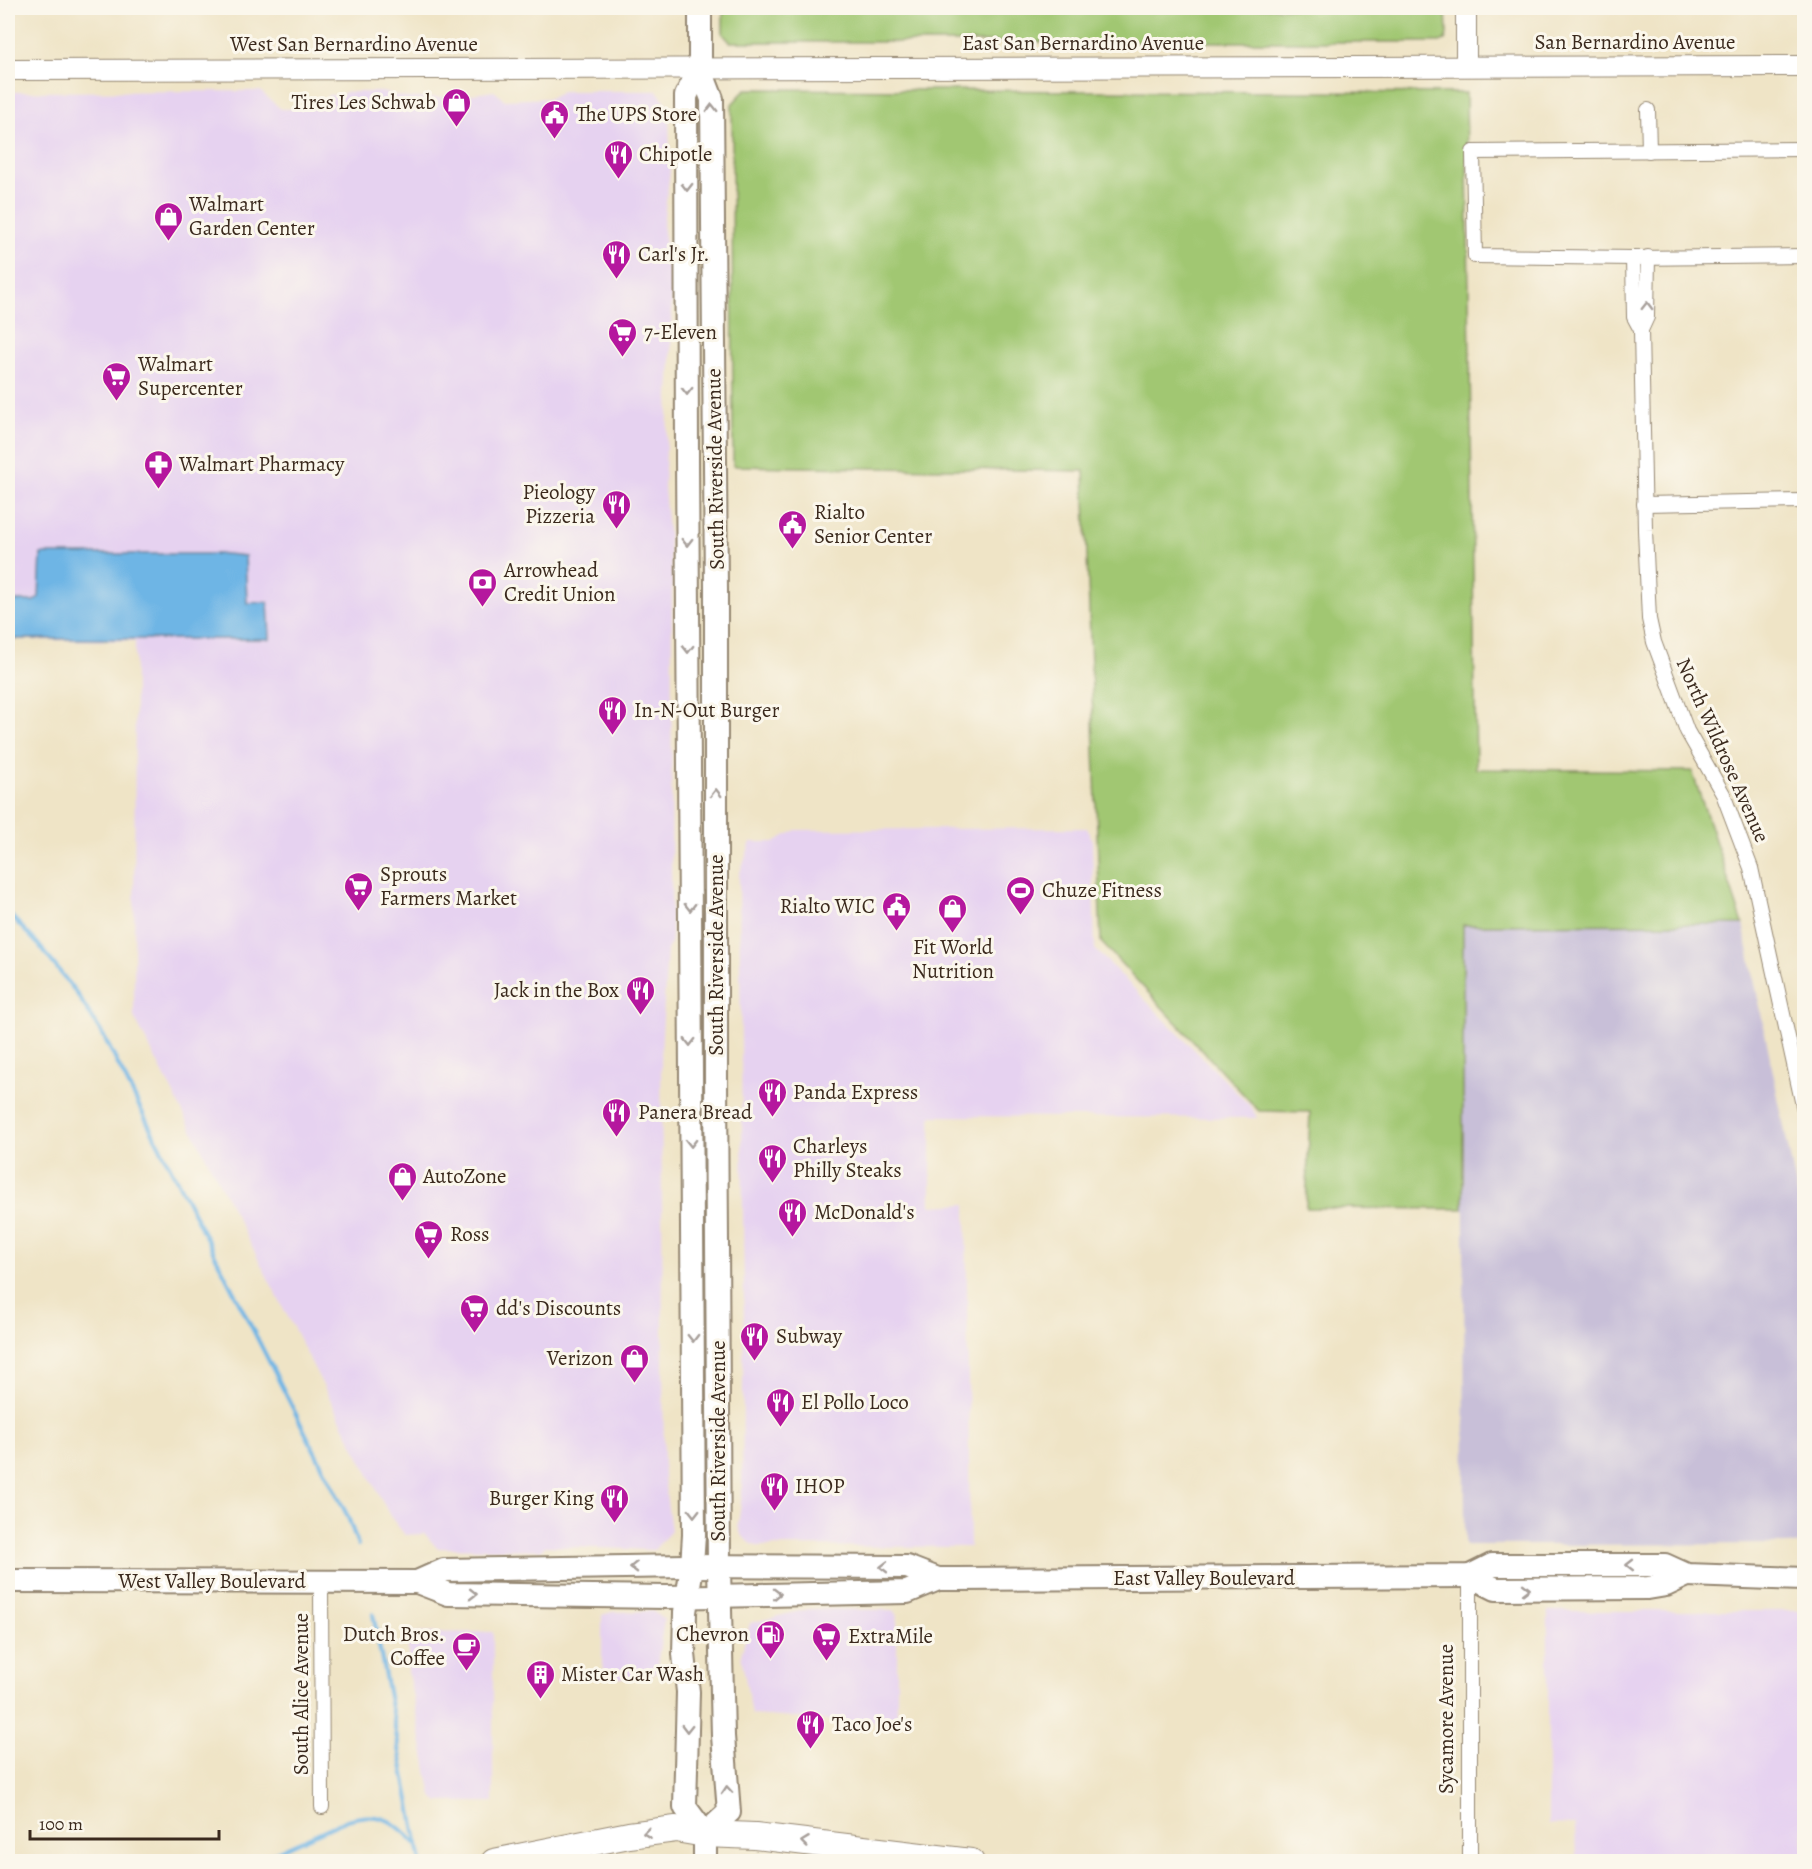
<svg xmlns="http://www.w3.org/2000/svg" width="1812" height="1869" font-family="Alegreya,serif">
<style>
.built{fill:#e6d2f0}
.industrial{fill:#c8bfd8}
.green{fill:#a1c772;stroke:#6e7848;stroke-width:1.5}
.water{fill:#6eb5e5;stroke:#547082;stroke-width:1.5}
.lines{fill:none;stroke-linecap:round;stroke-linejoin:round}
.stream{stroke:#6eb5e5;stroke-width:4}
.street-casing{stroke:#958772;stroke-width:16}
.secondary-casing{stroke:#958772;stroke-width:22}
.primary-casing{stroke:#958772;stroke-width:26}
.highway-casing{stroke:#958772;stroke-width:28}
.street{stroke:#fff;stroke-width:14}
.secondary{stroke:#fff;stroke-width:20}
.primary{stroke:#fff;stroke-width:22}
.highway{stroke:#fff;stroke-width:26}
.oneway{stroke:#a79f9a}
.labels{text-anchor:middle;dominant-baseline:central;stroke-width:6;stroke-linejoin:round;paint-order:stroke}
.street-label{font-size:21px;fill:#3b2a1e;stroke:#fbf7ec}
.poi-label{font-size:21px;fill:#3b2a1e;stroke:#fbf7ec;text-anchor:start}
</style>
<rect width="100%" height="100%" fill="#fbf7ec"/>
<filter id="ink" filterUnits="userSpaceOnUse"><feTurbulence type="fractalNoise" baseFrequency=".0167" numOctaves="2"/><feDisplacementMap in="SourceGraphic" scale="12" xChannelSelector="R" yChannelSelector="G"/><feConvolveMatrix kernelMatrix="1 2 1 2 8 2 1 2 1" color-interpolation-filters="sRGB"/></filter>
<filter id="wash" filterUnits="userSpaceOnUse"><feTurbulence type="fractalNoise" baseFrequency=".008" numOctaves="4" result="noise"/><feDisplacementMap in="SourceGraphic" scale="24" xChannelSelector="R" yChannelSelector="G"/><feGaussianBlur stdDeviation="1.35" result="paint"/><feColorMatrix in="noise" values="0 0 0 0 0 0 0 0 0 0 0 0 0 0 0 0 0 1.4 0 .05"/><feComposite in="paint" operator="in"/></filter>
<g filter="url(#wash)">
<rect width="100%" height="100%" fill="#efe4c6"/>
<g class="built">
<polygon points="260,91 281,109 321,109 328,95 342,95 345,92 382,92 407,98 453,97 494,91 505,100 550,98 562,91 657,91 669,106 670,172 663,224 672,285 671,359 664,487 672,575 671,943 667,950 661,1052 664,1478 671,1531 654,1550 545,1546 541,1550 437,1548 425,1534 405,1535 390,1516 134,1017 135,641 8,640 8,92"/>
<polygon points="1087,828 1092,839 1095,949 1252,1108 1257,1118 931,1116 931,1206 966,1204 970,1547 756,1546 747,1541 741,1534 738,1526 742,1494 744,1295 739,875 751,842 774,842 796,830"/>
<polygon points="808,1609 894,1610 897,1617 897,1723 840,1721 752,1715 741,1655 750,1623"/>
<polygon points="652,1611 664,1619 656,1673 647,1678 609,1678 602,1665 602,1615 612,1612"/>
<polygon points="1548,1611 1804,1611 1804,1860 1576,1860 1575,1825 1548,1824"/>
<polygon points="493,1632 493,1802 439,1802 432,1796 408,1672 408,1633"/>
</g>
<polygon class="industrial" points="1743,924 1804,1226 1804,1544 1465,1545 1463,925"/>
<g class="green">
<polygon points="723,8 1446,8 1447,34 1445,40 1440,42 730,42 723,34"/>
<polygon points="746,89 1466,93 1476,769 1692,771 1743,924 1463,925 1463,1209 1306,1208 1310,1112 1259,1111 1101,942 1084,471 733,466 732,104"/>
</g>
<polygon class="water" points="41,554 226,554 245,556 247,603 268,602 270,639 8,639 8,601 34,601 39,597"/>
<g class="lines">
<g class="stream">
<polyline points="8,913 38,944 75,991 103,1035 337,1495 348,1517 358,1545"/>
<polyline points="373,1614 421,1862"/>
<path d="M254 1862 347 1820C380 1810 395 1821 417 1845"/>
</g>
</g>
</g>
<g filter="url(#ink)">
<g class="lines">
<defs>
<g id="street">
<polyline points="1648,110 1649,151"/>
<polyline points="1804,149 1473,152 1475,256 1633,258 1804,256"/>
<polyline points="1633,258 1634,317 1641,330 1647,317 1648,257"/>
<polyline points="1641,330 1645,530 1649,619 1654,642 1687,731 1723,794 1751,868 1804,1110"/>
<polyline points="1644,504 1804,501"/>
<polyline points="1470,1576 1470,1862"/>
<polyline points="321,1582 322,1807"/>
</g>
<g id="secondary">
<polyline points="1466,8 1466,66"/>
<polyline points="8,70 1804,66"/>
</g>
<g id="primary">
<polyline points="700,8 700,68 712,99 716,589 716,1079 719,1567 723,1736 729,1812 705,1834"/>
<polyline points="700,68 686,96 687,457 694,1535 692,1566 685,1612 684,1654 688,1692 685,1807 705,1834 705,1862"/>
<polyline points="1470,1576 1496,1589 1648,1588 1666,1585 1687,1575"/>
<polyline points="8,1581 417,1582 448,1594 667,1597 907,1592 938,1579"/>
<polyline points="417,1582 444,1570 686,1566 907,1567 938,1579 957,1579 1470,1576 1492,1565 1665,1565 1687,1575 1804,1579"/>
</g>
<polyline id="highway" points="494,1862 629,1835 676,1829 705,1834 755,1836 971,1862"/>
</defs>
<use href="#street" class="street-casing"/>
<use href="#secondary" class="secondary-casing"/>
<use href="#primary" class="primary-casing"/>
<use href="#highway" class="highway-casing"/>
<use href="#street" class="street"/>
<use href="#secondary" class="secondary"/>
<use href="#primary" class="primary"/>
<use href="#highway" class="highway"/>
</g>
<defs><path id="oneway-chevron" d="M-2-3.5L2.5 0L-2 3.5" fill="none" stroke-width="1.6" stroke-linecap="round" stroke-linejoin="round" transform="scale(1.5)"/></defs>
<g class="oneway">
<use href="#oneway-chevron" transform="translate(712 108) rotate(-91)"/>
<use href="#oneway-chevron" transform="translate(687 187) rotate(90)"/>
<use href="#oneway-chevron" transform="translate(1647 306) rotate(-89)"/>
<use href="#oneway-chevron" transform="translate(687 391) rotate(90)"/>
<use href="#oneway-chevron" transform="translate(687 542) rotate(90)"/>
<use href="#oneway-chevron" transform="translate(688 649) rotate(90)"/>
<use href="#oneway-chevron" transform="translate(716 793) rotate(-90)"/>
<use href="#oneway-chevron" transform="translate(690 907) rotate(90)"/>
<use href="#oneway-chevron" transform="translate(690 1042) rotate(90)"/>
<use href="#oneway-chevron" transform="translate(691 1143) rotate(89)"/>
<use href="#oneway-chevron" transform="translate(693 1338) rotate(89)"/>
<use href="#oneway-chevron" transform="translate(694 1513) rotate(90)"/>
<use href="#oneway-chevron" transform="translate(1630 1565) rotate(180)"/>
<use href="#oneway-chevron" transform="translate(634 1567) rotate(179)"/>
<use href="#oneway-chevron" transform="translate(884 1567) rotate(180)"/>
<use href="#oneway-chevron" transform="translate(1526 1589)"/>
<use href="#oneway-chevron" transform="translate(473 1594) rotate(1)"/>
<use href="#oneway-chevron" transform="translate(777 1594) rotate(-1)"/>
<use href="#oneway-chevron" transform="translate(687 1728) rotate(91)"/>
<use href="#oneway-chevron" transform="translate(727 1790) rotate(-94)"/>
<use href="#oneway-chevron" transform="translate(647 1833) rotate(173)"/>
<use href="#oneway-chevron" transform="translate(805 1842) rotate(-173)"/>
</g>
</g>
<defs>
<symbol id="shop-pin" viewBox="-11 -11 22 30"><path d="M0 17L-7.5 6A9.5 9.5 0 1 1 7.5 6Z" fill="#b5179e" stroke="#fbf7ec"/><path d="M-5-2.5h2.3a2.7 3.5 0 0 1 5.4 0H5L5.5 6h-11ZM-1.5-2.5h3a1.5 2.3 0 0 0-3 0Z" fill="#fff"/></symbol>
<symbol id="civic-pin" viewBox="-11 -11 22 30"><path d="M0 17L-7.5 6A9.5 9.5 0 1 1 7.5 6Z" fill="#b5179e" stroke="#fbf7ec"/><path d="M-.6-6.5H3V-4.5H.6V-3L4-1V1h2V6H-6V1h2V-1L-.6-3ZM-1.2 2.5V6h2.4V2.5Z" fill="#fff"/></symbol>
<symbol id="restaurant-pin" viewBox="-11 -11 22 30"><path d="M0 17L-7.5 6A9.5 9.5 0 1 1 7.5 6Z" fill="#b5179e" stroke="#fbf7ec"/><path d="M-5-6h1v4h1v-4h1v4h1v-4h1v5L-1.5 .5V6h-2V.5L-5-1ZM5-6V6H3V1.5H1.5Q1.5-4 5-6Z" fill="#fff"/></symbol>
<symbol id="supermarket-pin" viewBox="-11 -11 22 30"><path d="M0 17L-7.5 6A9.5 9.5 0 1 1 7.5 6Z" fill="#b5179e" stroke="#fbf7ec"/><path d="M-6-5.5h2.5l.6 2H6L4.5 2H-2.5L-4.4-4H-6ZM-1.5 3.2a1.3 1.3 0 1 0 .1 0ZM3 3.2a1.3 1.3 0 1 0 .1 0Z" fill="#fff"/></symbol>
<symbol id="pharmacy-pin" viewBox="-11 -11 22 30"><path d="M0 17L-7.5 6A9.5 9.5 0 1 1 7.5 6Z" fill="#b5179e" stroke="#fbf7ec"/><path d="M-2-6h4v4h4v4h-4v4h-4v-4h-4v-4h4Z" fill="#fff"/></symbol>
<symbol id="bank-pin" viewBox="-11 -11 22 30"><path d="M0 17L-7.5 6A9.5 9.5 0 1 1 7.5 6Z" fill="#b5179e" stroke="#fbf7ec"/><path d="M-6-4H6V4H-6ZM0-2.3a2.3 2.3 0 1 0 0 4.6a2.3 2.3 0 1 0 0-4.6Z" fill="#fff"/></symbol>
<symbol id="stadium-pin" viewBox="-11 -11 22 30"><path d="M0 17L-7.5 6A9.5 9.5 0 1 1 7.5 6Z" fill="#b5179e" stroke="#fbf7ec"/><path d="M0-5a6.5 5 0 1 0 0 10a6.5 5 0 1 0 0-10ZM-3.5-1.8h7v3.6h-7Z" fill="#fff"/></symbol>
<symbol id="fuel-pin" viewBox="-11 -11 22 30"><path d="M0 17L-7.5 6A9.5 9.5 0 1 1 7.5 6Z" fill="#b5179e" stroke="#fbf7ec"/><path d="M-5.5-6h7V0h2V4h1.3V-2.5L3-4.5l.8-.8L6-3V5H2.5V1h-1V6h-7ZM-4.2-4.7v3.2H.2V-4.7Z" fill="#fff"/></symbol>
<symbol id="cafe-pin" viewBox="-11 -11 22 30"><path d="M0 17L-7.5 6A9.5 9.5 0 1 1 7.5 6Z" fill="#b5179e" stroke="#fbf7ec"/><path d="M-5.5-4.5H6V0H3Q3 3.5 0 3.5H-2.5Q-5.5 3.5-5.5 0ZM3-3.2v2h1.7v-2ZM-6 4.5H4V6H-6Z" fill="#fff"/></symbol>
<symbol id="building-pin" viewBox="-11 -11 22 30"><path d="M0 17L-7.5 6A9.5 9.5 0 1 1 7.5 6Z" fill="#b5179e" stroke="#fbf7ec"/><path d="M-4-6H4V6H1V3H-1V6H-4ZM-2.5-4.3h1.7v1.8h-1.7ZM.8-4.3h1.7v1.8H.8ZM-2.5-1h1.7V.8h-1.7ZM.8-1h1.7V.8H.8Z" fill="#fff"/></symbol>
</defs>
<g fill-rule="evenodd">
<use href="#shop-pin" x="440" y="86" width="33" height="45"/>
<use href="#civic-pin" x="538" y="98" width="33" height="45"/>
<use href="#restaurant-pin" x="602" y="138" width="33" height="45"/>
<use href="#shop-pin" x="152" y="200" width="33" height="45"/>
<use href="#restaurant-pin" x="600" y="238" width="33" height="45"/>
<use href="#supermarket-pin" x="606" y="316" width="33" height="45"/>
<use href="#supermarket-pin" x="100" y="360" width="33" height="45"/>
<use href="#pharmacy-pin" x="142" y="448" width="33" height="45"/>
<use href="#restaurant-pin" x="600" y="488" width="33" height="45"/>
<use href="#civic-pin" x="776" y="508" width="33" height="45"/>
<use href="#bank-pin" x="466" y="566" width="33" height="45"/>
<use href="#restaurant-pin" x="596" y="694" width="33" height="45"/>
<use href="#supermarket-pin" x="342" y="870" width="33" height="45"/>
<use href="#stadium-pin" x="1004" y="874" width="33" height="45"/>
<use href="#civic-pin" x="880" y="890" width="33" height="45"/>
<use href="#shop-pin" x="936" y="892" width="33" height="45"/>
<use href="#restaurant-pin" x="624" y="974" width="33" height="45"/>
<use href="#restaurant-pin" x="756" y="1076" width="33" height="45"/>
<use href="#restaurant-pin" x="600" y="1096" width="33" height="45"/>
<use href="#restaurant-pin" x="756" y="1142" width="33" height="45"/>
<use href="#shop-pin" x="386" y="1160" width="33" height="45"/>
<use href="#restaurant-pin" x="776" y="1196" width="33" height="45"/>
<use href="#supermarket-pin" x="412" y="1218" width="33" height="45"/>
<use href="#supermarket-pin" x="458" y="1292" width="33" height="45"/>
<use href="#restaurant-pin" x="738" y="1320" width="33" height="45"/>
<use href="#shop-pin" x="618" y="1342" width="33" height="45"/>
<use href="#restaurant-pin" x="764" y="1386" width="33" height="45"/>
<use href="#restaurant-pin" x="758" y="1470" width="33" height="45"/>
<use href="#restaurant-pin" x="598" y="1482" width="33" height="45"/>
<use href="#fuel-pin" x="754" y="1618" width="33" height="45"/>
<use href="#supermarket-pin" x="810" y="1620" width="33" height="45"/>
<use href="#cafe-pin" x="450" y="1630" width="33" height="45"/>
<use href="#building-pin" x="524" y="1658" width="33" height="45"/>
<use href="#restaurant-pin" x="794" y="1708" width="33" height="45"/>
</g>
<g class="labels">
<g class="street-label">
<text x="1635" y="42">San Bernardino Avenue</text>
<text x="1083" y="43">East San Bernardino Avenue</text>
<text x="354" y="44">West San Bernardino Avenue</text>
<text transform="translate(715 469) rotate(-91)">South Riverside Avenue</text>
<text transform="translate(1723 750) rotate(66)">North Wildrose Avenue</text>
<text transform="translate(716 955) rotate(-90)">South Riverside Avenue</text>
<text transform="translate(718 1441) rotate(-90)">South Riverside Avenue</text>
<text x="1204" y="1578">East Valley Boulevard</text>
<text x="212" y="1581">West Valley Boulevard</text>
<text transform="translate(301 1694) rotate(-90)">South Alice Avenue</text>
<text transform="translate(1446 1719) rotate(-90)">Sycamore Avenue</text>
</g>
<g class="poi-label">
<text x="436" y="102" text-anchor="end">Tires Les Schwab</text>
<text x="576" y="114">The UPS Store</text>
<text x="639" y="154">Chipotle</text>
<text x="189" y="204">Walmart<tspan x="189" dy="24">Garden Center</tspan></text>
<text x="638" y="254">Carl's Jr.</text>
<text x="644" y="332">7-Eleven</text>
<text x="138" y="364">Walmart<tspan x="138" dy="24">Supercenter</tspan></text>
<text x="179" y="464">Walmart Pharmacy</text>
<text x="595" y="492" text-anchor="end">Pieology<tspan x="595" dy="24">Pizzeria</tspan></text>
<text x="814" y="512">Rialto<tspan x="814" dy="24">Senior Center</tspan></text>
<text x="504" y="570">Arrowhead<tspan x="504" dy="24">Credit Union</tspan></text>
<text x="634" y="710">In-N-Out Burger</text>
<text x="380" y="874">Sprouts<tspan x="380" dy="24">Farmers Market</tspan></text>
<text x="1042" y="890">Chuze Fitness</text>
<text x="875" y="906" text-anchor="end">Rialto WIC</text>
<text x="953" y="947" text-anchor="middle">Fit World<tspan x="953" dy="24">Nutrition</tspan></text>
<text x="619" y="990" text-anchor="end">Jack in the Box</text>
<text x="793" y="1092">Panda Express</text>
<text x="638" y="1112">Panera Bread</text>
<text x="793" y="1146">Charleys<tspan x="793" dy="24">Philly Steaks</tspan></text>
<text x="423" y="1176">AutoZone</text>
<text x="814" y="1212">McDonald's</text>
<text x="450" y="1234">Ross</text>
<text x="496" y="1308">dd's Discounts</text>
<text x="776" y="1336">Subway</text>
<text x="613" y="1358" text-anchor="end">Verizon</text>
<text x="801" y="1402">El Pollo Loco</text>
<text x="795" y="1486">IHOP</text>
<text x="594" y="1498" text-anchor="end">Burger King</text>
<text x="445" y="1634" text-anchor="end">Dutch Bros.<tspan x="445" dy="24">Coffee</tspan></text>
<text x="749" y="1634" text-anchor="end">Chevron</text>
<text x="848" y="1636">ExtraMile</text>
<text x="561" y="1674">Mister Car Wash</text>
<text x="832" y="1724">Taco Joe's</text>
</g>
</g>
<rect width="1812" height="1869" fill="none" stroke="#fbf7ec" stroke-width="30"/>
<path d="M30 1830v9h189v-9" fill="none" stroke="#3b2a1e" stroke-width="3"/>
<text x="39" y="1830" font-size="18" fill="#3b2a1e" stroke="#fbf7ec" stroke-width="4.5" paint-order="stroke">100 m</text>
</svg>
